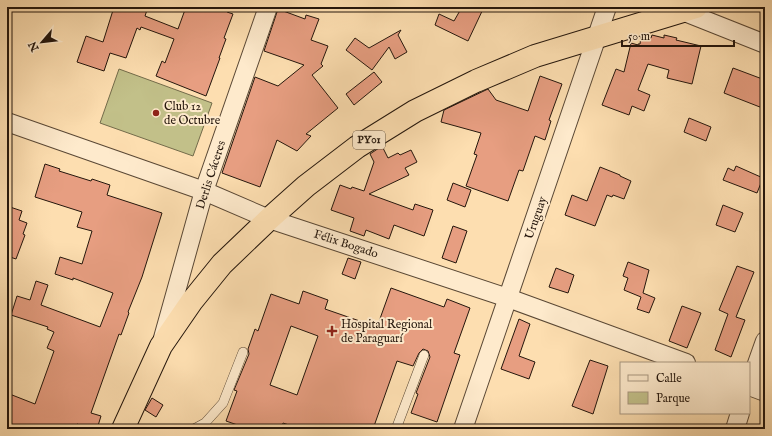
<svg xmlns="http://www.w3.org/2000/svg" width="772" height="436" font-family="'IM FELL English',serif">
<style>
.green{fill:#c2c089;stroke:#736b4a}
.building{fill:#e79e81;stroke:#24160c;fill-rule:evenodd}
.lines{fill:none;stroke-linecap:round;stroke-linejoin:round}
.lane-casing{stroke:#5a4835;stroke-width:10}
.street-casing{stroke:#5a4835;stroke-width:20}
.highway-casing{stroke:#24160c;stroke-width:24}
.lane{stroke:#feeacc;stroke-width:9}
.street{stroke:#feeacc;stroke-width:18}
.highway{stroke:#fddeb0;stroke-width:22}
.poi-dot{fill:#8f2418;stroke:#feeacc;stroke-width:1.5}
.labels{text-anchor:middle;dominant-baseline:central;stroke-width:4;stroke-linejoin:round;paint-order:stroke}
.shield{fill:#feeacc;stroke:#655646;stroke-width:1}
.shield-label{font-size:11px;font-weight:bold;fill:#24160c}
.poi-label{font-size:12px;fill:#24160c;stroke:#feeacc;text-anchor:start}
.street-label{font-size:12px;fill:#24160c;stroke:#feeacc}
</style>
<rect width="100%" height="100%" fill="#fddeb0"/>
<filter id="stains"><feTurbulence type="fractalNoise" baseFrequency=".005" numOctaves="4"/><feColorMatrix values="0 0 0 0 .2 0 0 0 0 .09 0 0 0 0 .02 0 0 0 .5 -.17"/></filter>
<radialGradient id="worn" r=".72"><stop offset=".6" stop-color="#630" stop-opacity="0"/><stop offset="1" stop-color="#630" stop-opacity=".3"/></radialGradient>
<polygon class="green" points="119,69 212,103 193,156 100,123"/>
<g class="building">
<polygon points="114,7 148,7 145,16 178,29 186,7 229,7 227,12 233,14 224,38 226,39 219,58 220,58 206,96 156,76 162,61 165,63 174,39 141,27 140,30 137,28 126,58 110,53 104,71 77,62 86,36 103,42"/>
<polygon points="462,7 484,7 468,41 435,25 439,14 454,21"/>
<polygon points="278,9 305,19 306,15 319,19 311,40 328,46 321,64 323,66 312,75 338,108 306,134 311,136 297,151 277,140 260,187 222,173 255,77 278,86 304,65 264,51"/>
<polygon points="401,30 398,35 407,52 395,59 389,47 372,70 346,50 355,38 369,48"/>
<polygon points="652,35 664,38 664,35 677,38 676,40 701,46 692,84 667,78 669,70 648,64 638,90 650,95 644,111 632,106 629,115 602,105 616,69 624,72 631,43 638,45 638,44 640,44 641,37 651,38"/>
<polygon points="733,68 765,80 765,109 724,93"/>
<polygon points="374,72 382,82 354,105 346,94"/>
<polygon points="540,76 562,84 549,120 551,121 545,140 535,136 523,171 519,170 508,201 466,186 477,155 474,154 481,133 441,122 444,110 488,89 496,100 528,111"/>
<polygon points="689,118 711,127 706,141 684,132"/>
<polygon points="382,146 388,158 398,153 400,155 411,150 417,162 405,168 409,175 369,194 413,210 415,204 433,210 424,236 394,225 389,239 366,230 364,236 350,231 354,218 331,210 340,185 351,189 352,187 364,191 374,162 370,154"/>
<polygon points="45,164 60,169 59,171 91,181 92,179 110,185 107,195 162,213 142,277 128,312 129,313 121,335 119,334 91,413 101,416 97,429 90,429 77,424 75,429 7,429 7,393 35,404 54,351 47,348 54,332 47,329 48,327 11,315 17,296 30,300 36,281 48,285 41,305 100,327 113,293 73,278 73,280 55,274 60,257 82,264 92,231 77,227 82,212 35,197"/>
<polygon points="736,166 763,178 757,193 723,180 728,168 734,171"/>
<polygon points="600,167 620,175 620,176 631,181 624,199 613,195 612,197 607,195 595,226 565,215 572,195 587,201"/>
<polygon points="453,183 471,190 465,207 447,200"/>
<polygon points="723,205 743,213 735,232 716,225"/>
<polygon points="10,207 22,211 19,220 27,223 23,234 25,235 16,259 7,256 7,214"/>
<polygon points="453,226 467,231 456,263 442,258"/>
<polygon points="348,258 361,262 355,279 342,274"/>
<polygon points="628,262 649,270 643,293 655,298 649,313 637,309 641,297 624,290 628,278 623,276"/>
<polygon points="737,266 754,272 736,317 745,320 731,357 715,350 728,314 719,310"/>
<polygon points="556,268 574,275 568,293 549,287"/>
<path d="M391 288 444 307 447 299 470 308 454 353 460 355 437 422 411 413 418 394 416 393 430 357 428 351 423 349 419 353 413 366 397 361 373 429H301L283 423 281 429H249L226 421 237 391 234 390 249 354 248 349 255 329 258 331 271 294 299 304 303 291 328 300 325 309 377 327ZM291 326 318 336 297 395 270 385Z"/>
<polygon points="682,306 701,313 687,348 669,341"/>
<polygon points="519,319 530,324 519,356 535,362 529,379 501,369"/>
<polygon points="590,360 608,366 593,414 572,406"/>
<polygon points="152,398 163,405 156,417 145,410"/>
</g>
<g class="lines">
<defs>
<g id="lane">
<polyline points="194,429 205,423 223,403 243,352"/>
<polyline points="396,429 424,355"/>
</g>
<g id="street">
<polyline points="682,11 765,44"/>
<polyline points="7,122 204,191 269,219 508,298 686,363"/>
<polyline points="163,338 204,191 268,7"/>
<polyline points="749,386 765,341"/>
<polyline points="749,386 765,392"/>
<polyline points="463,429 607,7"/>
<polyline points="735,429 740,413"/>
</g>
<polyline id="highway" points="123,429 161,346 192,301 222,264 269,219 306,186 357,147 415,111 476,81 535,56 696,7"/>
</defs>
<use href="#lane" class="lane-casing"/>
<use href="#street" class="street-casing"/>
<use href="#highway" class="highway-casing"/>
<use href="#lane" class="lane"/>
<use href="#street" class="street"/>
<use href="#highway" class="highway"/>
</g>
<g class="poi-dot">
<circle cx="156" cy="113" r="4"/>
<path d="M330 325h4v4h4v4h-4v4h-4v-4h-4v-4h4z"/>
</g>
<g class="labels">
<rect class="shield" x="353" y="131" width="32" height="18" rx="3"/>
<g class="shield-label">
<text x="369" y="140">PY01</text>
</g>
<g class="poi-label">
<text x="164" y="106">Club 12<tspan x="164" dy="14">de Octubre</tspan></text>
<text x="341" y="324">Hospital Regional<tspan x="341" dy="14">de Paraguarí</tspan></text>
</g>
<g class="street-label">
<text transform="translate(211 175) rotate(-72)">Derlis Cáceres</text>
<text transform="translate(536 218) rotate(-71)">Uruguay</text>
<text transform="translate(346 244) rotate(18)">Félix Bogado</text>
</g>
</g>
<rect width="772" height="436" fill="none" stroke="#fddeb0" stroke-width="24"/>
<rect x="8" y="8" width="756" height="420" fill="none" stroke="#24160c" stroke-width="2"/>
<rect x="12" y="12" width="748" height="412" fill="none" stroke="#24160c"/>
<rect x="620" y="362" width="130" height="52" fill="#feeacc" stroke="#a7957f"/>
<rect x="628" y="375" width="20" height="6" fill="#feeacc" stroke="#a7957f"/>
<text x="656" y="382" font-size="12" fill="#24160c">Calle</text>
<rect x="628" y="392" width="20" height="12" fill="#c2c089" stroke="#a7957f"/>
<text x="656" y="402" font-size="12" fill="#24160c">Parque</text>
<g transform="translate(42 42) rotate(242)" stroke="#feeacc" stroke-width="3" paint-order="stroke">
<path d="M0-3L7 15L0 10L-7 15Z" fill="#24160c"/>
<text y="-6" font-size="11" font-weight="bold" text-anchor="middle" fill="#24160c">N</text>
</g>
<path d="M622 40v6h112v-6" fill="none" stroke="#24160c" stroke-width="2"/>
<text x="628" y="40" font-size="12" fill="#24160c" stroke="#feeacc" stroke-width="3" paint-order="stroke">50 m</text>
<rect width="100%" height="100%" filter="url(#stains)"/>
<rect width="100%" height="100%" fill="url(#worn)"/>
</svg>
